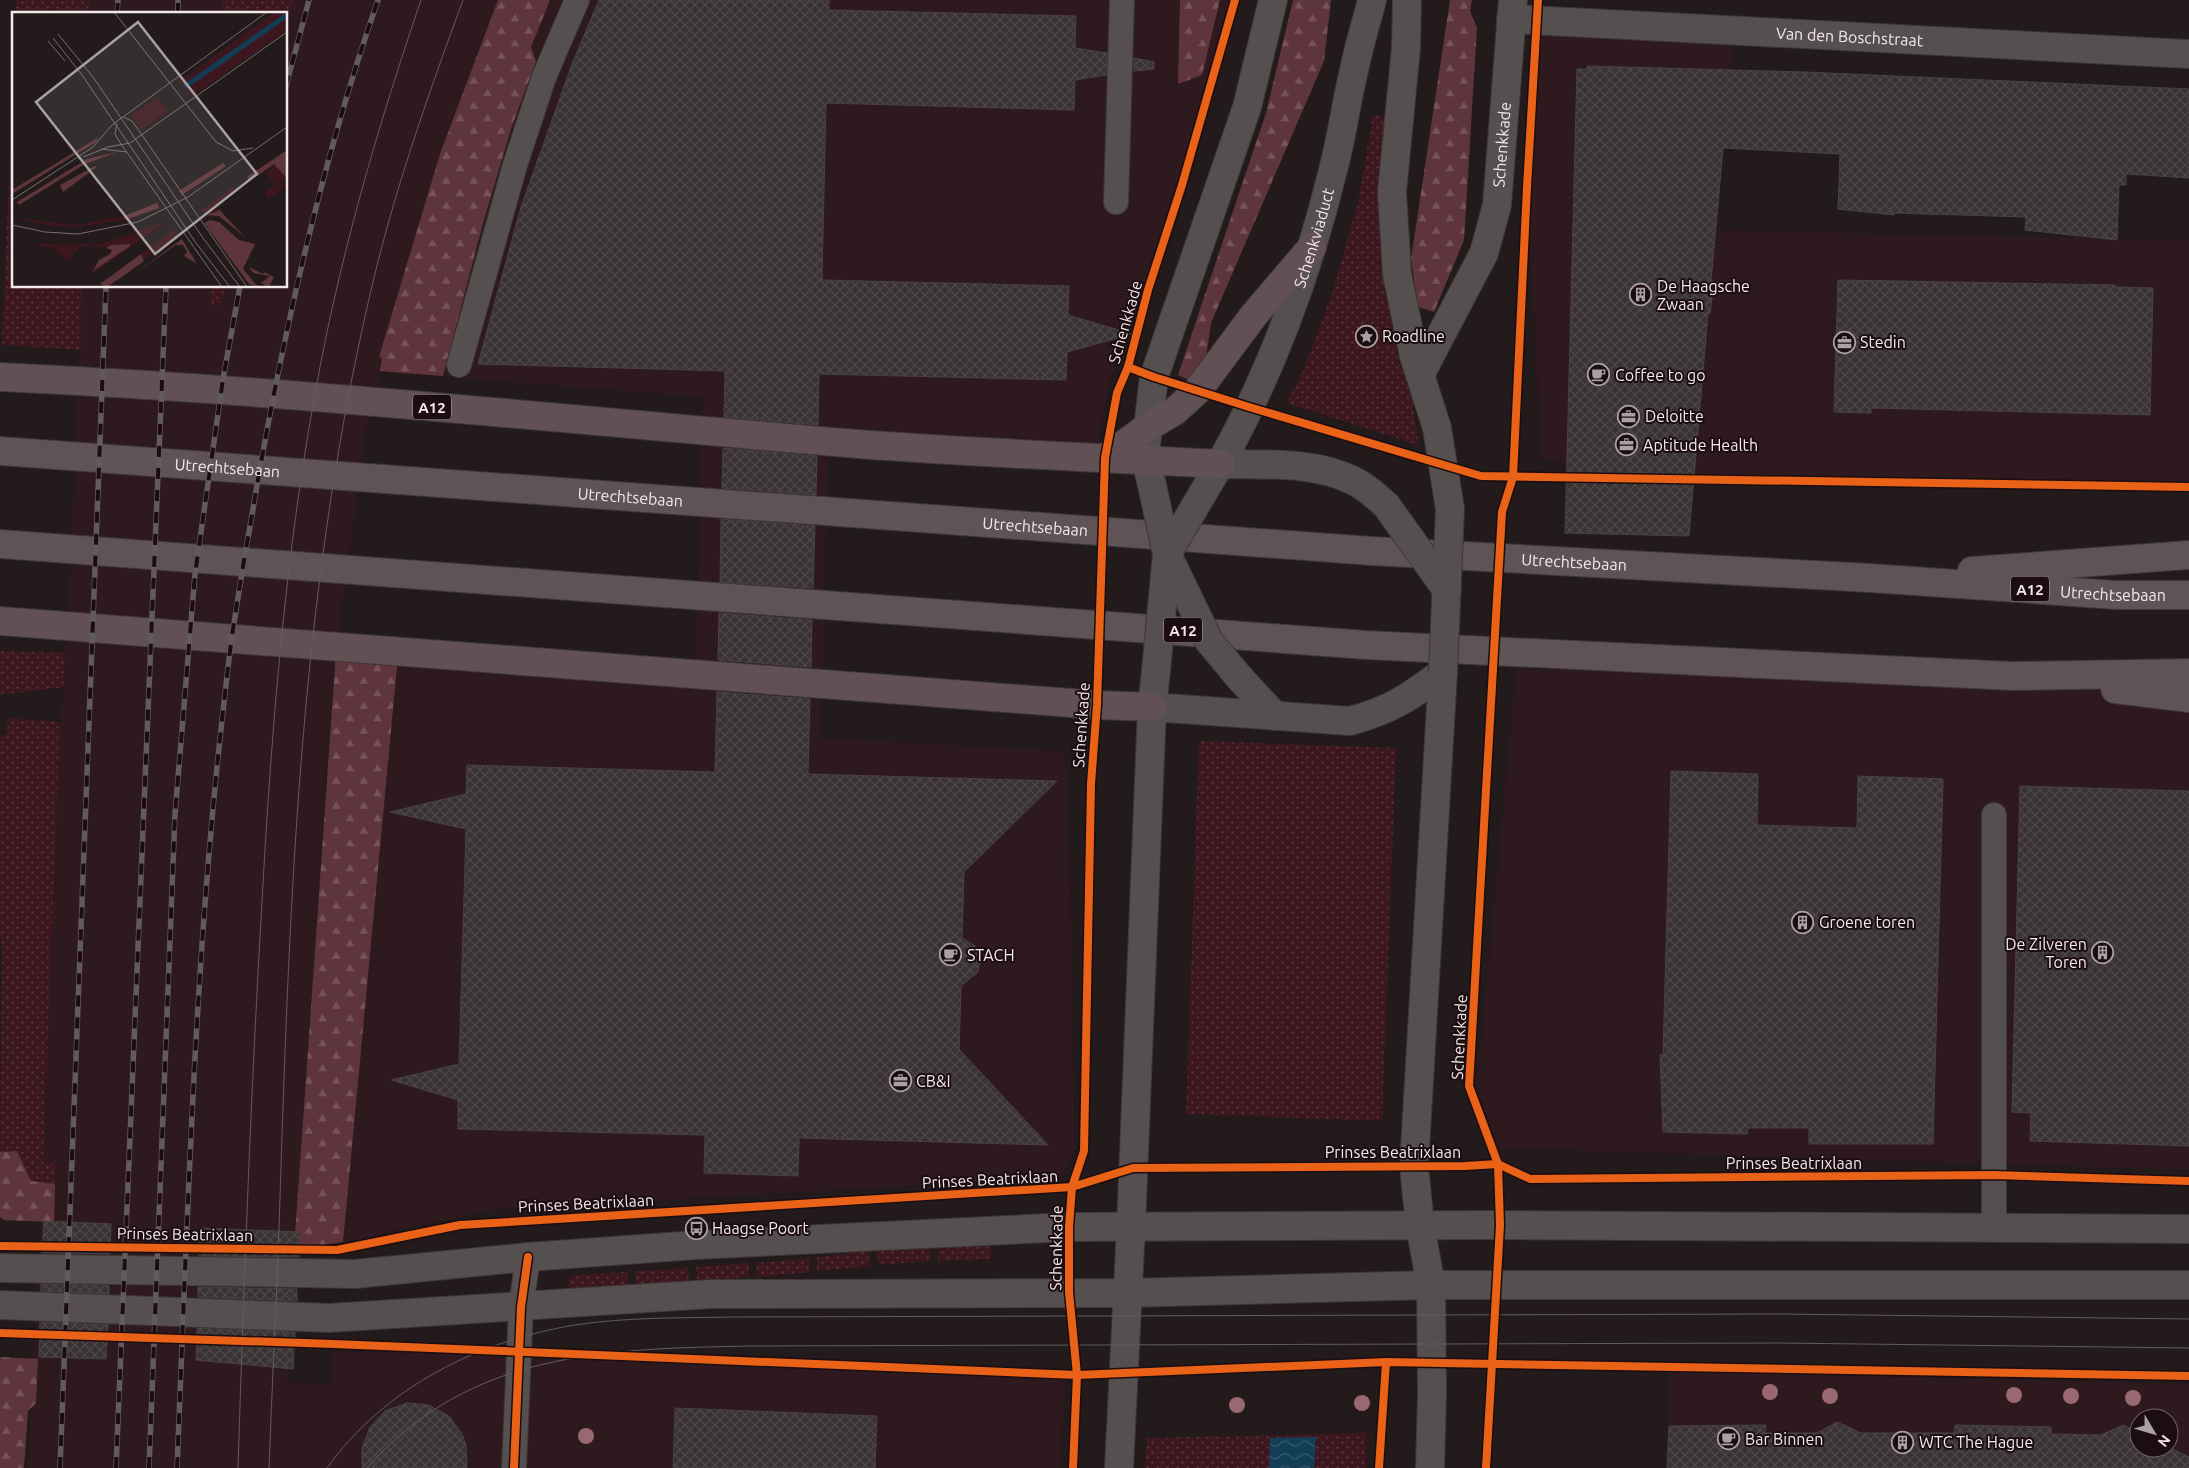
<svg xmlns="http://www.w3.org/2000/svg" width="2189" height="1468" font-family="Ubuntu,sans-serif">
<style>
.built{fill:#2e1a1e;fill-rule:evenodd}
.grass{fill:url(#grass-dots)}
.forest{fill:url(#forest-firs)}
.water{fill:url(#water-waves)}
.building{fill:url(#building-cross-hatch);stroke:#494243}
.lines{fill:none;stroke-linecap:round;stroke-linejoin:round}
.lane-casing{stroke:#3d3737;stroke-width:26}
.street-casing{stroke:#3d3737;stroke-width:30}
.secondary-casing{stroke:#3d3737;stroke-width:30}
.primary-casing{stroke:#3d3737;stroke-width:30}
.highway-casing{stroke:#3d3737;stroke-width:30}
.lane{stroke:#564f50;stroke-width:24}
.street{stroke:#564f50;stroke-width:28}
.secondary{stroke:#564f50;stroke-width:28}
.primary{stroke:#605355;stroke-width:28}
.highway{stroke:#615154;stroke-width:28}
.tram{stroke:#625b5c;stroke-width:1}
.rail-casing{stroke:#625b5c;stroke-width:5.5}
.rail{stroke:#1c0d10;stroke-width:4;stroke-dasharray:11;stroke-linecap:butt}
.street-bridge-casing{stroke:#3d3737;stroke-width:30;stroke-linecap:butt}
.secondary-bridge-casing{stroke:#3d3737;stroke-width:30;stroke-linecap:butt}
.street-bridge{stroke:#564f50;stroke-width:28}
.secondary-bridge{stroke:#564f50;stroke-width:28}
.cycleway-casing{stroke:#1c0d10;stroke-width:11}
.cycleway{stroke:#ea6118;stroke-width:8}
.tree{fill:#996870}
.labels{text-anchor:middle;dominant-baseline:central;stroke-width:4;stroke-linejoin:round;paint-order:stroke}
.shield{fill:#1c0d10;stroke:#b3a7a9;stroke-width:1}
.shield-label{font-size:15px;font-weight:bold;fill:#f4e9ea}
.street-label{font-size:16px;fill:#f4e9ea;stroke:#1c0d10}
.poi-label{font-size:16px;fill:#f4e9ea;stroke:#1c0d10;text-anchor:start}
.inset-road{fill:none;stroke:#766d6e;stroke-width:1}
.view{fill:#aaa1a2;fill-opacity:0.15;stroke:#aaa1a2;stroke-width:2.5}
.inset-edge{fill:none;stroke:#f4e9ea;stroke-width:2.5}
</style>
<defs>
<pattern id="grass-dots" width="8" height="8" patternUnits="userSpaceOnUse" patternTransform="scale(1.25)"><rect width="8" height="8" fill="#3d171f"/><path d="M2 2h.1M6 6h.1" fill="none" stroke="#5a3940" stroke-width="1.8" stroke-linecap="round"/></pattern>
<pattern id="forest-firs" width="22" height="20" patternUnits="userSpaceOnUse" patternTransform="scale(1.25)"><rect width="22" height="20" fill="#5f353d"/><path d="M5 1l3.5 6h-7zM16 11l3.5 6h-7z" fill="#775259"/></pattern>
<pattern id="water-waves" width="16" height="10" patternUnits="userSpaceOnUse" patternTransform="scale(1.25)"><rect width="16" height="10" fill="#133d56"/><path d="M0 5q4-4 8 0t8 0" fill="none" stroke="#36596e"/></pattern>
<pattern id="building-cross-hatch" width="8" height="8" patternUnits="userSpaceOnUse" patternTransform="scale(1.25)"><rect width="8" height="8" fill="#3a3334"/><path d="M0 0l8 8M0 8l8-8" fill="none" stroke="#4d4748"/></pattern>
</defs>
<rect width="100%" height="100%" fill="#221a1b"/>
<g class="built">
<polygon points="89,0 1230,0 1178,183 1144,288 1114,366 1107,395 1096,456 828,439 821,738 1062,751 1068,780 1075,1150 1061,1177 491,1210 343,1242 398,656 696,677 700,457 703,397 380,372 366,430 333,675 294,1249 288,1382 330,1384 333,1352 521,1349 1065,1369 1061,1468 28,1468 43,1163 60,722 66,673 82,286 286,286 286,14 89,14"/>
<polygon points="1537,22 1734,31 1717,230 2189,241 2189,487 1717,482 1562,464 1542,458 1527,187"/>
<polygon points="1516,669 2012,677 2189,698 2189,1170 1500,1148 1477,1090"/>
<path d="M1669 1371 2189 1384V1468H1667ZM2139 1418H2169V1448H2139Z"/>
</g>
<g class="grass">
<rect x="16" y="0" width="73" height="14"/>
<polygon points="223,0 293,0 286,24 286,14 222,14"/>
<polygon points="14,59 14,286 82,286 80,350 2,345"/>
<polygon points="1373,115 1384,116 1379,181 1384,283 1399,361 1412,399 1419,445 1286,403 1302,374 1333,291 1358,203"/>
<polygon points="212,286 225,286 221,306 211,305"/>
<polygon points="0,651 66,653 64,687 0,695"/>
<polygon points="8,718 60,722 43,1163 55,1163 55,1184 31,1181 17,1151 0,1152 2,945 0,936 0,735 7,735"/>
<polygon points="1199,741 1396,748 1382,1121 1186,1114"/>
<polygon points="991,1245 991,1259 938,1261 938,1247"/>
<polygon points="930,1247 930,1261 878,1265 877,1251"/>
<polygon points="869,1251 870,1266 817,1271 817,1257"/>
<polygon points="809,1258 809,1272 757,1277 756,1263"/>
<polygon points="749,1263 749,1277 697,1281 696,1267"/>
<polygon points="688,1268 689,1282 636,1285 635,1271"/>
<polygon points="627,1272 628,1285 574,1289 569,1287 567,1283 570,1276 574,1275"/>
<polygon points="1367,1433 1366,1468 1145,1468 1147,1438"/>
</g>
<g class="forest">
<polygon points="498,0 550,0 531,47 536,61 511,129 483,223 443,376 380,371 382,358 379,357 440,154"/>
<polygon points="1180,0 1220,0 1202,75 1178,84"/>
<polygon points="1293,0 1331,0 1324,61 1211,323 1205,365 1191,381 1178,375 1266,113"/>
<polygon points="1450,0 1472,0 1470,11 1477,28 1464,240 1434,312 1418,307 1411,259"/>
<polygon points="336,651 398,656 343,1242 294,1249"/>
<polygon points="17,1151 31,1181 55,1184 54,1222 4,1220 0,1217 0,1152"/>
<polygon points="0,1357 38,1359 36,1403 28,1411 24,1468 0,1468"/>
</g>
<polygon class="water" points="1316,1437 1314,1468 1269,1468 1270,1438"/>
<g class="building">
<polygon points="599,0 829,0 829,10 1076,16 1075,48 1107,53 1106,75 1075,80 1074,110 826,103 822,280 1069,286 1068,315 1132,334 1067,352 1066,380 819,374 818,425 724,417 725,371 478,364 521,207 572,64"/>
<polygon points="1134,58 1154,62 1154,69 1134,71"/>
<polygon points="1587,66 1805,72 2189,89 2189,178 2126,174 2126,185 2119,185 2117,240 2025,230 2026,217 1894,213 1894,215 1838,209 1840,154 1723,148 1711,281 1714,281 1710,314 1708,313 1689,536 1565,533 1577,69 1587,69"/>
<polygon points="1838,280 2115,285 2115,287 2153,288 2150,415 1871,408 1871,413 1834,412"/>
<polygon points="723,448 817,456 816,495 722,488"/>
<polygon points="721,519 815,526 813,588 720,582"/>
<polygon points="719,613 812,620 811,667 718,660"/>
<polygon points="717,692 810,699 808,774 1057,781 964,872 962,938 975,946 981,958 978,972 961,986 959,1049 1048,1145 799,1138 798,1176 704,1173 705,1135 458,1129 458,1100 391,1080 459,1064 466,829 390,812 466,794 467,765 715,772"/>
<polygon points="1671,771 1758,774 1757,825 1857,828 1858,776 1943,779 1933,1144 1809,1144 1809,1128 1748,1128 1747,1134 1663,1132 1660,1055 1663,1055"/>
<polygon points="2020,786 2189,791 2189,1146 2030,1141 2031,1113 2012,1112"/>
<polygon points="44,1221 111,1224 110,1254 42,1253"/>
<polygon points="200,1228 300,1232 299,1257 199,1256"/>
<polygon points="41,1284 109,1285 109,1294 41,1291"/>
<polygon points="198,1287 297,1289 297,1301 198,1297"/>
<polygon points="40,1322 108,1325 106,1359 39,1357"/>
<polygon points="197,1328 295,1332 293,1369 196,1360"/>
<polygon points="407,1403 429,1405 449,1416 462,1434 466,1445 467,1468 362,1468 362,1448 370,1427 385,1411"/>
<polygon points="675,1408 877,1416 875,1468 673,1468"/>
<polygon points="1837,1422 1861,1433 1954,1433 1955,1425 2051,1427 2051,1434 2101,1435 2123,1425 2139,1433 2139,1448 2169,1447 2189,1457 2189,1468 1667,1468 1669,1426 1766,1425 1765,1433 1817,1433"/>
</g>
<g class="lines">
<defs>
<g id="lane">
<polyline points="1116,202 1122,0"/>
<polyline points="459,365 515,165 544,77 577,0"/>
<polyline points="1994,1227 1994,815"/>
<polyline points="514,1468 521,1307 528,1257"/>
</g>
<g id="street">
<path id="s1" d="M1511 19 2189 54"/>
<path id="s2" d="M1420 375 1484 253 1497 205 1513 0"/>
<polyline points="1153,490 1146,460 1146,445 1154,377 1247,107 1273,0"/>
</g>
<g id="secondary">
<polyline points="1407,0 1406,48 1392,192 1397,274 1414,356 1437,428 1450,509"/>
<path d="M1221 464C1263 465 1313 461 1352 480 1365 486 1375 495 1386 505"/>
<path id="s3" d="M1203 493C1264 393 1305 284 1333 170 1342 137 1346 103 1354 70 1359 46 1366 23 1372 0"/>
<polyline points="1238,676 1275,716"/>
<path d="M1152 707 1350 721C1391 710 1410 697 1443 672"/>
<polyline points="0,1268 355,1274 528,1257 696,1245 1069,1227 1500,1225 2189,1229"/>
<polyline points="0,1305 329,1318 712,1294 1128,1293 1431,1285 2189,1285"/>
<polyline points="1119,1468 1131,1227 1152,707 1156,671"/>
<polyline points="1430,1468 1432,1395 1431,1285 1420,1226 1414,1166 1443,672"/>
</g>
<g id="primary">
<path id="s4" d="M0 451 1372 551 1870 578 2116 595H2189"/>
<polyline points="0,544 1366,645 2012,676 2189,673"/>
<polyline points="1972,571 2189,555"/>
<polyline points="2115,689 2189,698"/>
</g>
<g id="highway">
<path d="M0 377C287 390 572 420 858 444 979 453 1100 458 1221 464"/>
<polyline points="1105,458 1146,428 1175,411 1198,390 1254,315 1312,247"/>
<polyline points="0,621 1097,705 1152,707"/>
</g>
</defs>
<use href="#lane" class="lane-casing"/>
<use href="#street" class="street-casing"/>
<use href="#secondary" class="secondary-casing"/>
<use href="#primary" class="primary-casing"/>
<use href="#highway" class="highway-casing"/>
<use href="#lane" class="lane"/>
<use href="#street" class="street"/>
<use href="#secondary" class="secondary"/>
<use href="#primary" class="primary"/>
<use href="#highway" class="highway"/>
<g class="tram">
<path d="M238 1468C244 1279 251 1090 262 901 272 722 286 543 320 367 344 242 380 120 421 0"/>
<path d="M269 1468C272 1388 276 1309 279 1229 289 918 298 604 369 299 392 197 427 98 463 0"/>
<path d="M327 1468C385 1387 478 1341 575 1325 627 1317 681 1318 734 1317L1780 1314 2189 1319"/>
<path d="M367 1468C470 1351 606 1349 750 1346L1779 1343 2189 1348"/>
</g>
<defs>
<g id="rail">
<polyline points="117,14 118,0"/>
<polyline points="178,14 178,0"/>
<polyline points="286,86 309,0"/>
<polyline points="60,1468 106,286"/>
<polyline points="116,1468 166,286"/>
<polyline points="149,1468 175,814 195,574 223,379 240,286"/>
<path d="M177 1468C188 1207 195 945 226 685 232 628 242 571 252 515 281 341 320 167 378 0"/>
</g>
</defs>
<use href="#rail" class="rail-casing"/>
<use href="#rail" class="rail"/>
<defs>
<polyline id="street-bridge" points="1153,490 1167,554"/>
<g id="secondary-bridge">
<polyline points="1386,505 1447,590"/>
<polyline points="1167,554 1209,641 1238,676"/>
<polyline points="1156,671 1167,554 1203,493"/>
<polyline points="1443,672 1450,509"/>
</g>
</defs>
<use href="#street-bridge" class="street-bridge-casing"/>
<use href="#secondary-bridge" class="secondary-bridge-casing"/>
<use href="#street-bridge" class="street-bridge"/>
<use href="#secondary-bridge" class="secondary-bridge"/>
<defs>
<g id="cycleway">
<polyline points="1128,367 1154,377 1249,407 1481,476 2189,487"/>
<polyline points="0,1246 337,1250 460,1225 1072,1187 1133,1168 1465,1166 1498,1164 1530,1179 1994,1175 2189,1181"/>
<polyline points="0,1333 334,1344 1077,1375 1386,1362 2189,1376"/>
<polyline points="514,1468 521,1307 528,1257"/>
<polyline points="1073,1468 1077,1375 1069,1292 1069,1227 1072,1187 1084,1151 1091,784 1097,705 1105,458 1117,393 1128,367 1148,290 1182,185 1235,0"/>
<polyline points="1379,1468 1386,1362"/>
<polyline points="1486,1468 1500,1225 1498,1164 1469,1086 1502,512 1513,477 1527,187 1538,0"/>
</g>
</defs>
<use href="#cycleway" class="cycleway-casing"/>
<use href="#cycleway" class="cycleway"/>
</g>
<g class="tree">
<circle cx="1770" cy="1392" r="8"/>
<circle cx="2014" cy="1395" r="8"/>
<circle cx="1830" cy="1396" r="8"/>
<circle cx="2071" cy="1396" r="8"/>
<circle cx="2133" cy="1398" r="8"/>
<circle cx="1362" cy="1403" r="8"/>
<circle cx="1237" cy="1405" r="8"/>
<circle cx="586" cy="1436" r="8"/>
</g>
<defs>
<symbol id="building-ring" viewBox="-11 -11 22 22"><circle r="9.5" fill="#1c0d10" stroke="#aaa1a2" stroke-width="1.5"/><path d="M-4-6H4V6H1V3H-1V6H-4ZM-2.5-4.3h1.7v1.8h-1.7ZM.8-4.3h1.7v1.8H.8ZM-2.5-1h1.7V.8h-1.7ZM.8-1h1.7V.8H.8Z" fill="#aaa1a2"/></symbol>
<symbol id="sight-ring" viewBox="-11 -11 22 22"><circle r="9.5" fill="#1c0d10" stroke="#aaa1a2" stroke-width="1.5"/><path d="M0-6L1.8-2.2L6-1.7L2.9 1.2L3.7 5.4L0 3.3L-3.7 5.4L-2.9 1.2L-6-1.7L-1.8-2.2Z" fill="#aaa1a2"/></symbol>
<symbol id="office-ring" viewBox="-11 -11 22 22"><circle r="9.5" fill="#1c0d10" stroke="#aaa1a2" stroke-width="1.5"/><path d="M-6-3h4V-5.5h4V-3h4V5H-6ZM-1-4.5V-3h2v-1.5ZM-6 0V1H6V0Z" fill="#aaa1a2"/></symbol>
<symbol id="cafe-ring" viewBox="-11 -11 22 22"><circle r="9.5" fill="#1c0d10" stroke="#aaa1a2" stroke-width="1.5"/><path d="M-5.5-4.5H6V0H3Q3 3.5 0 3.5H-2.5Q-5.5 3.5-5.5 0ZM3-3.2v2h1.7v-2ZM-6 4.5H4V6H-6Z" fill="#aaa1a2"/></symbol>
<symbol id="bus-ring" viewBox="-11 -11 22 22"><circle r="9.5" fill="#1c0d10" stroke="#aaa1a2" stroke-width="1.5"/><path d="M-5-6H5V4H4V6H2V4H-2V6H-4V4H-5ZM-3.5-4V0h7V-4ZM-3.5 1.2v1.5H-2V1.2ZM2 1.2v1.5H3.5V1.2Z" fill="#aaa1a2"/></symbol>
</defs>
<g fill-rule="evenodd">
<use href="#building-ring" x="1628" y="282" width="25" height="25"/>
<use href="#sight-ring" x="1354" y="324" width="25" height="25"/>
<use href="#office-ring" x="1832" y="330" width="25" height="25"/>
<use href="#cafe-ring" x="1586" y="362" width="25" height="25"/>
<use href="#office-ring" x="1616" y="404" width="25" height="25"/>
<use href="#office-ring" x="1614" y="432" width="25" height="25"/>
<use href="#building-ring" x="1790" y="910" width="25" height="25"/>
<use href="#building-ring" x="2090" y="940" width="25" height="25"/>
<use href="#cafe-ring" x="938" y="942" width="25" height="25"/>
<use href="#office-ring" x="888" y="1068" width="25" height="25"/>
<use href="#bus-ring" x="684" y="1216" width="25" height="25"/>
<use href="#cafe-ring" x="1716" y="1426" width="25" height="25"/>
<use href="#building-ring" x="1890" y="1430" width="25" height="25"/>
</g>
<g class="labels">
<g class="shield">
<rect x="413" y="394.5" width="38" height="25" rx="4"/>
<rect x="2011" y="576.5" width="38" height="25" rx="4"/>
<rect x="1164" y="617.5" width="38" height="25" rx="4"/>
</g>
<g class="shield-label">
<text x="432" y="407">A12</text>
<text x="2030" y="589">A12</text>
<text x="1183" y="630">A12</text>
</g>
<g class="street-label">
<text stroke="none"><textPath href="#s1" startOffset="339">Van den Boschstraat</textPath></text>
<text stroke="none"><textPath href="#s2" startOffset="248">Schenkkade</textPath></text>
<text stroke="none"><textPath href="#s3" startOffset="279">Schenkviaduct</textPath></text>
<text transform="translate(1125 322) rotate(-74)">Schenkkade</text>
<text stroke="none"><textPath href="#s4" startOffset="228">Utrechtsebaan</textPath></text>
<text stroke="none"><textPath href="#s4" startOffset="632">Utrechtsebaan</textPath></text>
<text stroke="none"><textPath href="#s4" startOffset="1038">Utrechtsebaan</textPath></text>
<text stroke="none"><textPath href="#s4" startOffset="1578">Utrechtsebaan</textPath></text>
<text stroke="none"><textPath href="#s4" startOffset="2118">Utrechtsebaan</textPath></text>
<text transform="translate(1081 725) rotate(-86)">Schenkkade</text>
<text transform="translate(1459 1037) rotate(-87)">Schenkkade</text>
<text x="1393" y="1152">Prinses Beatrixlaan</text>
<text x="1794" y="1163">Prinses Beatrixlaan</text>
<text transform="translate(990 1179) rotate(-3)">Prinses Beatrixlaan</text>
<text transform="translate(586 1203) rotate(-3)">Prinses Beatrixlaan</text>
<text transform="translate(185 1234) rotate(1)">Prinses Beatrixlaan</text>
<text transform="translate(1056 1248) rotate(-89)">Schenkkade</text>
</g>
<g class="poi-label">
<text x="1657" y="286">De Haagsche<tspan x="1657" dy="18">Zwaan</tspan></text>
<text x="1382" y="336">Roadline</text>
<text x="1860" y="342">Stedin</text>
<text x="1615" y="375">Coffee to go</text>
<text x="1645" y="416">Deloitte</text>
<text x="1643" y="445">Aptitude Health</text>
<text x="1819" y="922">Groene toren</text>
<text x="2087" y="944" text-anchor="end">De Zilveren<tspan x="2087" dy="18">Toren</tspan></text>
<text x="967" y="955">STACH</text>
<text x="916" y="1081">CB&amp;I</text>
<text x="712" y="1228">Haagse Poort</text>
<text x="1745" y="1439">Bar Binnen</text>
<text x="1919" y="1442">WTC The Hague</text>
</g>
</g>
<g transform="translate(12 12)">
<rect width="275" height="275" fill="#221a1b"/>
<path d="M262 0H275V18L181 84 168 69ZM146 85 156 99 129 118 119 104ZM264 153 275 166 259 177 275 169V172L257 187 254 185 255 179 263 172 253 161ZM222 174 223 179 208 190 205 194 208 198 192 202 190 198ZM112 204 113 208 66 215 37 214 1 205 63 213ZM153 210 82 261 78 256 82 252 80 258 110 234 88 235 84 239 82 233 68 235 65 239H56L62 241V246L57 248 40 236 20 232H88ZM163 217 167 223 132 248 129 242Z" fill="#3d171f"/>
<path d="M87 125 84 130 0 182V178ZM275 138V166L262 152 238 169 235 165ZM105 140 73 152 7 193 5 190 75 147ZM211 151 214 154 170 183 167 179ZM83 154 85 155 51 180 48 173ZM145 191 147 196 113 208 112 204ZM208 198 213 204 233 225 207 204 194 203ZM198 208 207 210 227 228 243 232 231 257 246 275 237 272 192 211ZM170 227 185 252 172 244 175 240 171 233H164L118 265ZM118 232V234L81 259 87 248 98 242 100 238 94 236 99 233ZM129 242 132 249 111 264 95 275 88 272ZM237 255 251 262 252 260 262 265 257 275 249 271 258 264 241 261Z" fill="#5f353d"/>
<path d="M248 24 249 28 203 64 185 76 177 73Z" fill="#3d171f"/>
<path d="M275 0V6L187 68 174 76 171 73Z" fill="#133d56"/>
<path class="inset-road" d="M102 0 204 130 221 139 241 136M46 22 81 65 191 226M41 26 70 63 184 231M36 29 53 49M111 105 120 109 130 123M105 112 103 122 109 132M130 123 235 275M109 132 210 275M89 137 115 140M71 145 96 135 118 131 275 20M0 188 81 135 100 113 255 0M0 213 33 220 66 222 126 210 176 185 275 115M191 226 228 275M184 231 218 275"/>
<path class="view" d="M126 10 245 162 143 242 24 90Z"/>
<rect width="275" height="275" class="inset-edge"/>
</g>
<g transform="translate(2154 1433) rotate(128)"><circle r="24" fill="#1c0d10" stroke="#726567"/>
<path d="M0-4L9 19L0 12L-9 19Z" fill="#aaa1a2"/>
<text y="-8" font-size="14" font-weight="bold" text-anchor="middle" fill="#f4e9ea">N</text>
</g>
</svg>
